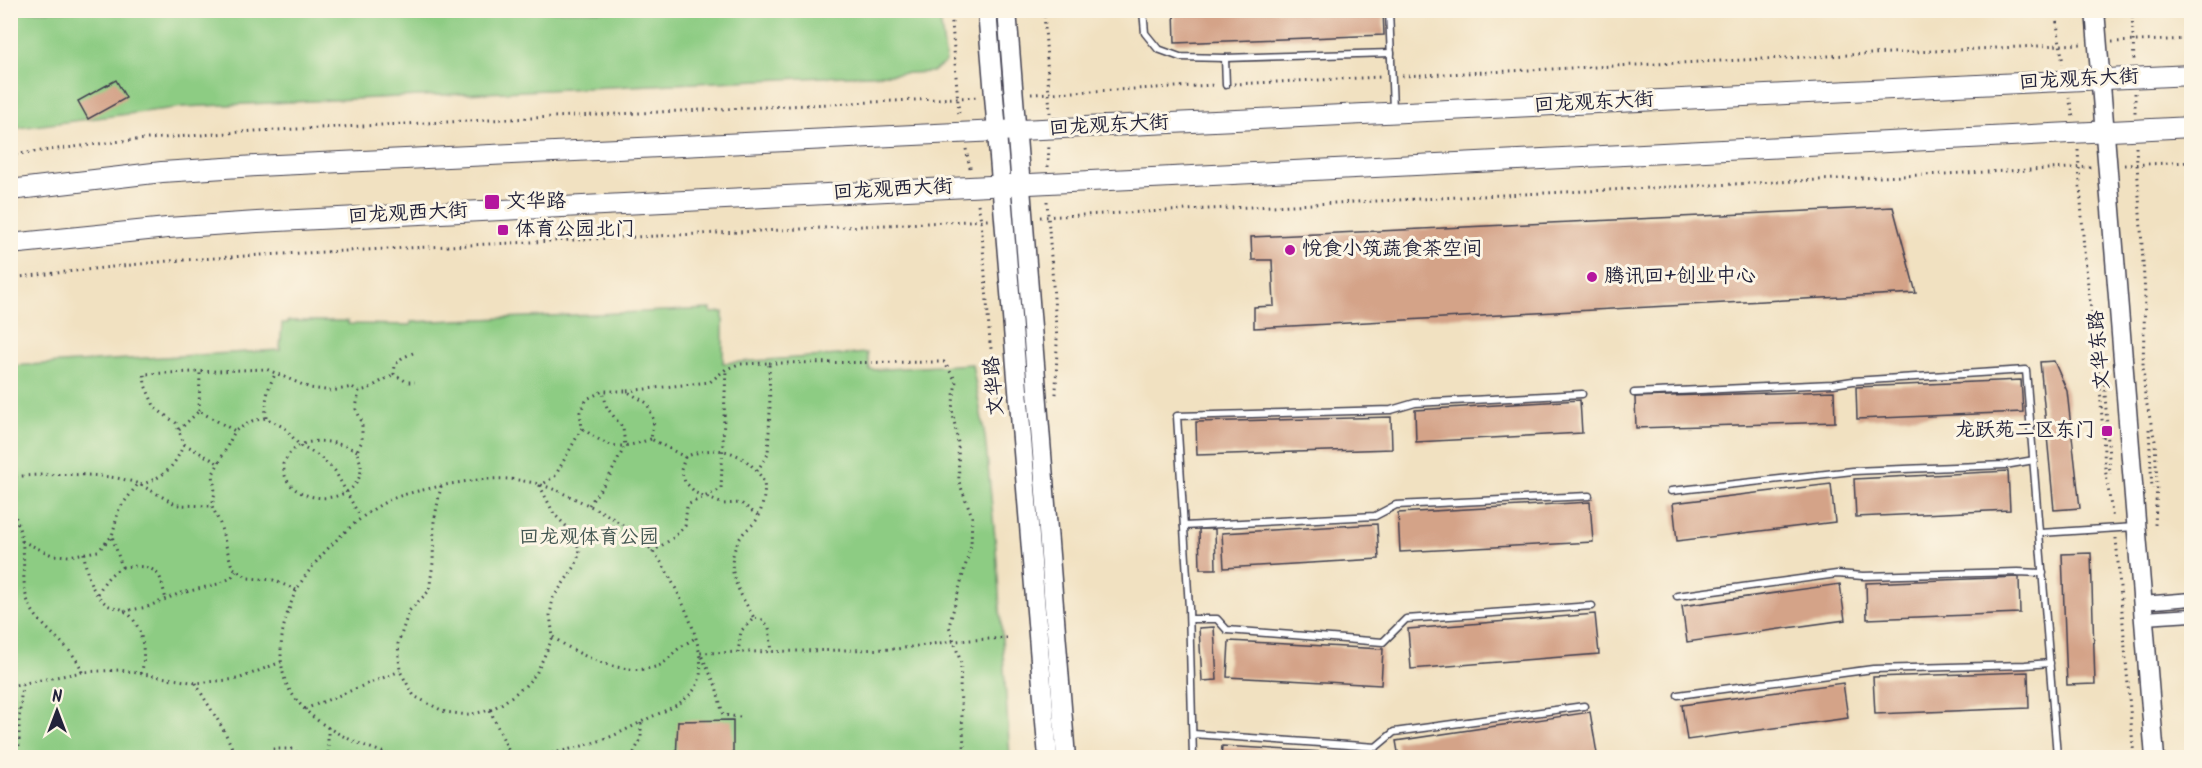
<svg xmlns="http://www.w3.org/2000/svg" width="2202" height="768" font-family="Kalam,'LXGW WenKai TC',sans-serif">
<style>
.green{fill:#8dcc83;stroke:#58775f;stroke-width:1.5}
.building{fill:#d4a388}
.lines{fill:none;stroke-linecap:round;stroke-linejoin:round}
.lane-casing{stroke:#413f4f;stroke-width:9}
.street-casing{stroke:#413f4f;stroke-width:15}
.secondary-casing{stroke:#413f4f;stroke-width:21}
.primary-casing{stroke:#413f4f;stroke-width:22}
.path{stroke:#413f4f;stroke-width:3;stroke-dasharray:1.5 4.5;stroke-linecap:butt}
.lane{stroke:#fff;stroke-width:6}
.street{stroke:#fff;stroke-width:12}
.secondary{stroke:#fff;stroke-width:18}
.primary{stroke:#fff;stroke-width:20}
.poi-dot{fill:#b5179e;stroke:#fcf5e5;stroke-width:2}
.labels{text-anchor:middle;dominant-baseline:central;stroke-width:6;stroke-linejoin:round;paint-order:stroke}
.street-label{font-size:20px;fill:#22223b;stroke:#fcf5e5}
.poi-label{font-size:20px;fill:#22223b;stroke:#fcf5e5;text-anchor:start}
.park-label{font-size:20px;fill:#425551;stroke:#fcf5e5}
</style>
<rect width="100%" height="100%" fill="#fcf5e5"/>
<filter id="ink" filterUnits="userSpaceOnUse"><feTurbulence type="fractalNoise" baseFrequency=".0167" numOctaves="2"/><feDisplacementMap in="SourceGraphic" scale="12" xChannelSelector="R" yChannelSelector="G"/><feConvolveMatrix kernelMatrix="1 2 1 2 8 2 1 2 1" color-interpolation-filters="sRGB"/></filter>
<filter id="wash" filterUnits="userSpaceOnUse"><feTurbulence type="fractalNoise" baseFrequency=".008" numOctaves="4" result="noise"/><feDisplacementMap in="SourceGraphic" scale="24" xChannelSelector="R" yChannelSelector="G"/><feGaussianBlur stdDeviation="1.35" result="paint"/><feColorMatrix in="noise" values="0 0 0 0 0 0 0 0 0 0 0 0 0 0 0 0 0 1.4 0 .05"/><feComposite in="paint" operator="in"/></filter>
<g filter="url(#wash)">
<rect width="100%" height="100%" fill="#f1e1c1"/>
<g class="green">
<polygon points="10,11 939,11 946,62 932,72 183,107 11,129"/>
<polygon points="711,309 711,313 723,312 723,363 867,353 870,370 972,364 985,436 996,548 1010,757 11,758 11,366 280,350 282,323 288,323 288,321 348,321 348,324 411,325 411,322"/>
</g>
<g id="blocks">
<g class="building">
<polygon points="1174,10 1383,10 1384,35 1175,43"/>
<polygon points="116,80 126,98 88,119 78,101"/>
<polygon points="1893,207 1916,293 1254,328 1254,307 1274,306 1272,260 1252,260 1251,237"/>
<polygon points="2054,361 2067,391 2080,508 2054,510 2040,362"/>
<polygon points="2021,380 2023,412 1857,419 1856,387"/>
<polygon points="1834,391 1835,422 1636,428 1635,397"/>
<polygon points="1580,400 1582,433 1416,442 1415,410"/>
<polygon points="1391,417 1392,449 1197,455 1196,422"/>
<polygon points="2008,471 2010,510 1856,517 1854,479"/>
<polygon points="1831,484 1835,522 1677,541 1673,503"/>
<polygon points="1590,502 1593,542 1400,552 1398,513"/>
<polygon points="1377,524 1379,559 1224,568 1222,533"/>
<polygon points="1199,529 1215,529 1216,569 1200,569"/>
<polygon points="2091,553 2095,684 2067,685 2062,554"/>
<polygon points="2019,577 2020,613 1867,619 1866,583"/>
<polygon points="1840,584 1845,620 1687,642 1682,606"/>
<polygon points="1595,614 1599,654 1411,669 1408,629"/>
<polygon points="1214,627 1217,680 1202,681 1199,628"/>
<polygon points="1229,641 1383,649 1381,685 1227,677"/>
<polygon points="2028,672 2029,708 1875,714 1873,677"/>
<polygon points="1843,683 1848,718 1687,740 1682,705"/>
<polygon points="1590,712 1597,754 1572,758 1399,758 1396,741"/>
<polygon points="733,720 733,758 676,758 678,721"/>
<polygon points="1222,746 1376,755 1376,758 1221,758"/>
</g>
</g>
</g>
<g filter="url(#ink)">
<use href="#blocks" fill-opacity="0" stroke="#413f4f" stroke-width="1.5"/>
<g class="lines">
<defs>
<g id="lane">
<polyline points="1143,10 1145,33 1158,49 1180,57 1225,58 1391,53"/>
<polyline points="1389,10 1393,109"/>
<polyline points="1225,58 1226,85"/>
<polyline points="1634,393 1833,384 1853,381 2026,370 2057,756 2047,758"/>
<polyline points="1671,491 1853,471 2005,465 2034,460"/>
<polyline points="1184,526 1375,516 1396,505 1589,496"/>
<polyline points="2040,533 2135,527"/>
<polyline points="1677,596 1837,574 1863,576 2018,572 2043,573"/>
<polyline points="1190,619 1217,619 1227,630 1383,642 1406,619 1592,606"/>
<polyline points="1678,695 1873,669 2025,665 2050,663"/>
<polyline points="1193,734 1376,747 1394,732 1584,706"/>
<polyline points="1193,758 1189,608 1177,416 1391,410 1415,403 1582,394"/>
</g>
<g id="street">
<polyline points="2142,603 2192,599"/>
<polyline points="2144,618 2192,615"/>
</g>
<g id="secondary">
<polyline points="987,10 1048,758"/>
<polyline points="1007,10 1066,758"/>
<polyline points="2095,10 2155,758"/>
</g>
<g id="primary">
<polyline points="10,190 162,172 256,166 2192,75"/>
<polyline points="10,244 167,228 257,222 2192,127"/>
</g>
</defs>
<use href="#lane" class="lane-casing"/>
<use href="#street" class="street-casing"/>
<use href="#secondary" class="secondary-casing"/>
<use href="#primary" class="primary-casing"/>
<g class="path">
<polyline points="951,10 959,116"/>
<polyline points="1044,10 1050,113"/>
<polyline points="2055,10 2063,64"/>
<polyline points="2132,10 2134,62"/>
<polyline points="2112,42 2192,39"/>
<polyline points="1402,76 2082,44"/>
<polyline points="1234,84 1381,77"/>
<polyline points="2135,93 2135,113"/>
<polyline points="1031,94 1216,85"/>
<polyline points="2069,97 2073,117"/>
<polyline points="2136,147 2145,295 2143,365 2145,396 2155,441 2157,484 2155,525"/>
<polyline points="966,149 971,172"/>
<polyline points="2078,150 2084,251 2100,386 2105,468 2113,520"/>
<polyline points="10,155 122,141 255,131 979,97"/>
<polyline points="2124,165 2192,162"/>
<polyline points="1048,167 1049,144"/>
<polyline points="1047,201 1057,340 1056,395"/>
<polyline points="978,204 981,220 990,343 1001,403"/>
<polyline points="1040,217 2091,167"/>
<polyline points="10,278 168,261 262,255 988,220"/>
<polyline points="413,353 402,358 395,365 394,374 407,382 415,382"/>
<polyline points="769,363 944,362 956,381 952,409 958,443 959,482 972,516 971,545 949,626 961,663 960,689 965,758"/>
<polyline points="2104,378 2110,474"/>
<polyline points="627,391 710,382 726,369 739,364 769,363 770,411 768,454 757,471"/>
<polyline points="10,399 14,440 10,448"/>
<polyline points="199,411 200,373"/>
<path d="M266 418C265 400 267 388 276 373"/>
<polyline points="2149,429 2152,489"/>
<polyline points="179,430 199,411 235,431"/>
<path d="M651 439C618 450 610 449 582 428L580 412 587 399 603 391H626L647 403 654 421 651 439 685 457C709 447 730 447 750 464 755 469 762 476 764 483 766 493 762 507 759 516 755 525 745 529 740 538 722 568 739 591 754 618"/>
<polyline points="184,444 218,463"/>
<path d="M357 451C338 442 313 436 295 448 290 451 287 458 283 464 284 468 284 474 286 478 299 506 357 505 361 470 362 464 358 457 357 451L362 441V422L356 409 359 391"/>
<polyline points="685,457 681,470 685,482 696,493 723,504 741,503 759,516"/>
<path d="M10 477C44 474 111 471 141 485 166 475 173 469 184 444L176 423 155 408 145 385 144 374 266 369 310 388 332 391 352 387 359 391 368 389 394 374"/>
<polyline points="141,485 177,505 212,506"/>
<polyline points="441,486 434,522 433,563 429,591 409,611 398,644 400,671 414,696 445,712 468,715 490,710 503,703 525,686 536,674 553,637 550,615 553,598 576,565 580,550 570,530 554,514 540,486 555,476 582,428"/>
<path d="M10 500C14 514 20 527 22 541 26 562 20 587 30 606 41 630 76 648 82 672"/>
<polyline points="589,505 609,477 625,446 623,428 607,408 603,391"/>
<polyline points="2116,538 2134,758"/>
<polyline points="22,541 52,555 69,556 98,551 112,536 119,509 138,484"/>
<polyline points="652,552 673,538 685,526 687,505 721,489 726,370"/>
<path d="M84 553C86 572 90 591 106 604 111 608 118 607 123 610 143 621 147 656 141 674"/>
<path d="M122 567C136 566 155 564 161 580 163 586 164 593 166 599"/>
<polyline points="296,590 273,580 248,578 232,567 220,524 212,506 215,492 213,474 235,431 252,421 266,418 285,428 300,446 319,456 335,471 360,517"/>
<path d="M98 594C104 581 110 574 122 567L112 536"/>
<polyline points="124,611 147,607 178,594 218,584 231,578 237,570"/>
<path d="M553 637C579 656 625 678 658 666 665 664 670 656 676 651 681 646 689 642 695 638"/>
<polyline points="738,653 741,631 754,618 763,620 769,627 772,652"/>
<path d="M196 683C208 708 228 730 235 758"/>
<polyline points="10,686 82,672 120,670 196,683 238,679 281,662"/>
<polyline points="305,709 400,671"/>
<polyline points="490,710 512,758"/>
<polyline points="740,717 723,715 716,686 700,653 897,649 953,641 1007,638"/>
<polyline points="328,727 328,758"/>
<polyline points="19,758 19,721 22,684"/>
<polyline points="266,758 271,749 293,749 304,758"/>
<path d="M400 758C359 745 312 728 289 689 277 668 280 633 288 612 291 604 293 596 297 589 315 557 363 509 397 497 414 491 433 488 450 484 475 480 499 476 524 481 545 484 565 494 584 503 613 516 648 539 664 567 679 593 713 658 696 687 686 703 667 710 651 717 635 725 619 734 602 740 578 748 554 753 530 758"/>
<polyline points="631,758 641,739 641,722"/>
</g>
<use href="#lane" class="lane"/>
<use href="#street" class="street"/>
<use href="#secondary" class="secondary"/>
<use href="#primary" class="primary"/>
</g>
</g>
<g class="poi-dot">
<rect x="484" y="194" width="16" height="16" rx="3"/>
<rect x="497" y="224" width="12" height="12" rx="3"/>
<circle cx="1290" cy="250" r="6"/>
<circle cx="1592" cy="277" r="6"/>
<rect x="2101" y="425" width="12" height="12" rx="3"/>
</g>
<g class="labels">
<g class="street-label">
<text transform="translate(2079 80) rotate(-3)">回龙观东大街</text>
<text transform="translate(1594 103) rotate(-3)">回龙观东大街</text>
<text transform="translate(1109 126) rotate(-3)">回龙观东大街</text>
<text transform="translate(893 190) rotate(-3)">回龙观西大街</text>
<text transform="translate(408 214) rotate(-3)">回龙观西大街</text>
<text transform="translate(2100 350) rotate(-95)">文华东路</text>
<text transform="translate(995 386) rotate(-95)">文华路</text>
</g>
<g class="poi-label">
<text x="506" y="202">文华路</text>
<text x="515" y="230">体育公园北门</text>
<text x="1302" y="250">悦食小筑蔬食茶空间</text>
<text x="1604" y="277">腾讯回+创业中心</text>
<text x="2095" y="431" text-anchor="end">龙跃苑二区东门</text>
</g>
<g class="park-label">
<text x="589" y="538">回龙观体育公园</text>
</g>
</g>
<rect width="2202" height="768" fill="none" stroke="#fcf5e5" stroke-width="36"/>
<g transform="translate(57 711)" stroke="#fcf5e5" stroke-width="4.5" paint-order="stroke">
<path d="M0-4.5L10 22L0 15L-10 22Z" fill="#22223b"/>
<text y="-9" font-size="16" font-weight="bold" text-anchor="middle" fill="#22223b">N</text>
</g>
</svg>
